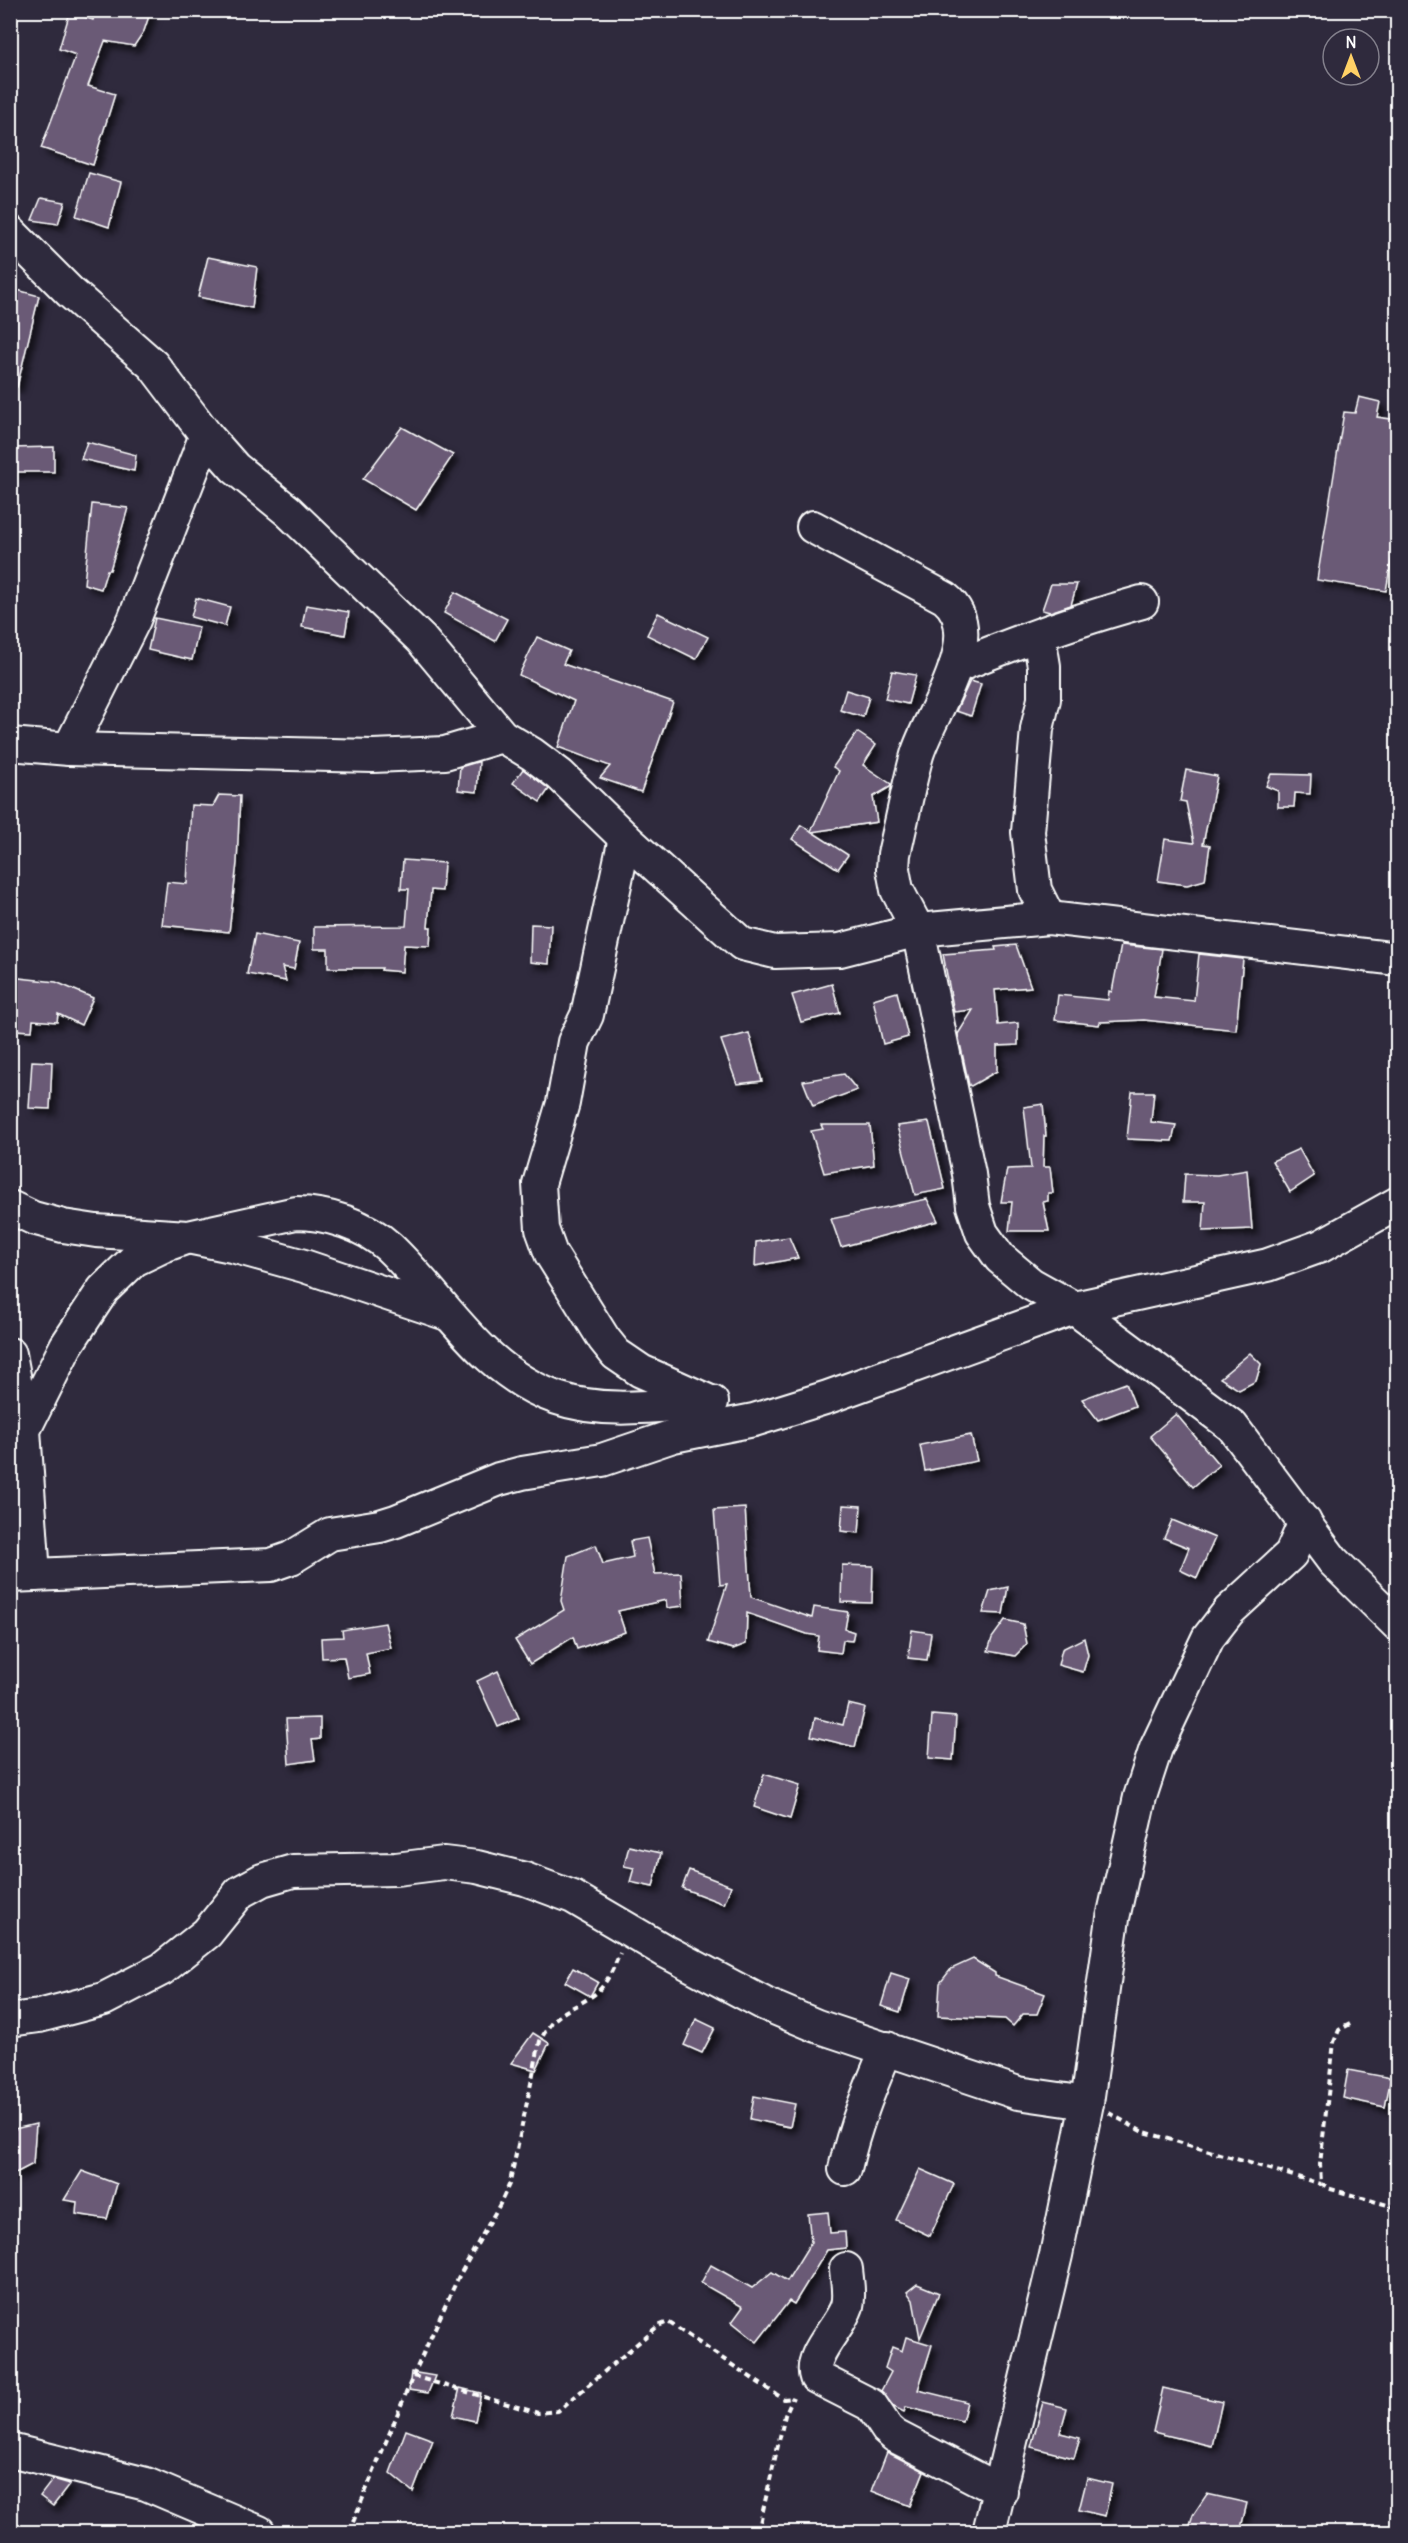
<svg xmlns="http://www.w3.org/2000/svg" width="1408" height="2543" font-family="Delius,sans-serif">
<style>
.building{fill:#6a5a76;stroke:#fff;stroke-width:1.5;filter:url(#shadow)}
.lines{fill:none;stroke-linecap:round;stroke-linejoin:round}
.minor-casing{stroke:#fff;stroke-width:36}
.path{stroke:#fff;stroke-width:4;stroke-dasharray:6 4.5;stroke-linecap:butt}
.minor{stroke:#2f2a3d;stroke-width:32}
</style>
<defs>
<filter id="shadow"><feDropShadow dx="5.5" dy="5.5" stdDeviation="3" flood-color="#0009"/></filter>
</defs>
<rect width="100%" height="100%" fill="#2f2a3d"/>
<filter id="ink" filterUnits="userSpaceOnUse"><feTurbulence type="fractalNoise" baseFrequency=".0167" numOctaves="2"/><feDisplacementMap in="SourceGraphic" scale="12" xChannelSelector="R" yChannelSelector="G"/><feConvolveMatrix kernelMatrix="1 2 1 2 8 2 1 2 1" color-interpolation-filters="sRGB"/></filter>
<g filter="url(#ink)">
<g class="building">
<polygon points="96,10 151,10 144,31 134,46 105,41 88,86 115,94 93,165 41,148 76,55 59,49 70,12 93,20"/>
<polygon points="89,173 121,182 109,227 76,216"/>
<polygon points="41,198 65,202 58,224 32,220"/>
<polygon points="208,257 257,267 252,308 198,297"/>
<polygon points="10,288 39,296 17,387 10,386"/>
<polygon points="1359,397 1380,402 1377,417 1398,420 1398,523 1386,591 1317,580 1344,412 1355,413"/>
<polygon points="402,427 453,455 416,510 363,479"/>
<polygon points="87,442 136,455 134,471 81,459"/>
<polygon points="54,447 54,472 10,472 10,448"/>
<polygon points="92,504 128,508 110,570 107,570 101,589 84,584"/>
<polygon points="1051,584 1077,584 1071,605 1050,612 1042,610"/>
<polygon points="455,592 507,619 495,641 444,613"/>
<polygon points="196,598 230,607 225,626 191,617"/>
<polygon points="306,605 349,612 345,635 302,627"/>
<polygon points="658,613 708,637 696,659 647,635"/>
<polygon points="155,618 199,627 192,660 148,650"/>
<polygon points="537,637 569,651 563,664 673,702 641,792 600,778 610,766 558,747 574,701 519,675"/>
<polygon points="892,671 916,675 908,704 885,699"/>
<polygon points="970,681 981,684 971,716 956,711"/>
<polygon points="846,690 869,697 863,717 840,710"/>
<polygon points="857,732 876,745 863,765 891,784 890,787 873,797 877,822 812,832 848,855 838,869 792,839 801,825 811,831 839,771 833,767"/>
<polygon points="477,762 479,762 477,792 458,790 460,767"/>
<polygon points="523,769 549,789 540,802 513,783"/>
<polygon points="1186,770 1217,776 1203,844 1210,845 1205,880 1187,885 1158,881 1165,839 1194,843 1186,802 1180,801"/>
<polygon points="1271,774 1311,775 1310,794 1295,793 1294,807 1278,807 1278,791 1266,786"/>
<polygon points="219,795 240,796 237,863 229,932 162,925 167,882 187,884 191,805 213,806"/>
<polygon points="403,860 444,863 442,891 431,890 428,927 431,927 430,946 404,945 402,972 381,970 382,968 328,968 328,949 314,949 314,927 406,926 409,889 401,889"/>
<polygon points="531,924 551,925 549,964 530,962"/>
<polygon points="255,934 299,943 294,969 282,967 286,981 247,974"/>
<polygon points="1016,945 1031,987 995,990 998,1025 1018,1023 1018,1045 997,1046 997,1071 971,1086 969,1085 958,1034 973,1010 954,1012 943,954 996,950 995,947"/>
<polygon points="1121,945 1162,949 1154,997 1194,1001 1199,954 1243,959 1236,1030 1144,1020 1100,1022 1099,1025 1055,1020 1058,995 1108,1000 1109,991 1112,992"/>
<polygon points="10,977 56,982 93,998 81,1025 58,1014 57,1022 33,1020 32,1031 15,1030 13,1022 10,1022"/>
<polygon points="832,984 840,1013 801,1022 792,995"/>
<polygon points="897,992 908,1037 883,1044 873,999"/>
<polygon points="749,1033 762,1081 737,1084 721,1040"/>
<polygon points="32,1061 52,1062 50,1109 29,1108"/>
<polygon points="844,1074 857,1090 813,1106 803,1081"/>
<polygon points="1132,1092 1154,1092 1151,1122 1176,1125 1172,1141 1127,1139"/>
<polygon points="1043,1104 1046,1136 1044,1136 1043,1167 1050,1167 1053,1193 1048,1193 1048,1201 1043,1202 1049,1231 1009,1231 1012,1202 1001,1202 1007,1169 1031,1168 1024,1107"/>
<polygon points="929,1122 945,1189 915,1195 897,1126"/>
<polygon points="821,1125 870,1125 874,1165 824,1173 811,1131 823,1129"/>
<polygon points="1299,1149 1314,1176 1290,1192 1272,1161"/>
<polygon points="1247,1170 1252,1229 1203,1231 1205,1202 1183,1202 1185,1174 1217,1175"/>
<polygon points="927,1199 938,1221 841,1247 831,1219"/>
<polygon points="789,1237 798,1258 755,1266 756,1242"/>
<polygon points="1250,1353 1261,1364 1256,1381 1239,1390 1220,1378"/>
<polygon points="1126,1383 1135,1406 1098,1420 1082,1399"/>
<polygon points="1176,1414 1219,1465 1193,1487 1150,1436"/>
<polygon points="971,1435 977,1461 925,1471 920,1445"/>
<polygon points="843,1505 861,1506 859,1533 841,1531"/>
<polygon points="745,1508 751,1597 812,1618 814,1607 848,1612 845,1629 854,1632 852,1641 843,1640 841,1653 817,1650 819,1636 807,1634 747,1613 746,1644 733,1649 708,1642 727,1584 720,1585 714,1510"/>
<polygon points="1172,1520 1215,1538 1197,1578 1180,1570 1189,1548 1164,1538"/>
<polygon points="647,1538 655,1574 681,1573 683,1606 667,1608 666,1600 618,1611 625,1632 577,1649 573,1637 530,1664 515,1640 564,1610 561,1601 568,1556 596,1545 603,1564 633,1557 630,1541"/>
<polygon points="842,1565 873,1566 872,1603 841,1602"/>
<polygon points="1008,1587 1003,1614 983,1613 990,1591"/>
<polygon points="1005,1620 1023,1624 1027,1644 1015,1656 988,1651 992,1638"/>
<polygon points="385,1623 391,1648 366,1653 370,1674 348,1678 344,1657 322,1658 321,1638 343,1637 342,1630"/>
<polygon points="912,1630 931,1633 927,1660 908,1658"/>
<polygon points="1084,1638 1088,1655 1083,1672 1058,1665 1062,1649"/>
<polygon points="498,1671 519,1718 498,1727 477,1681"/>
<polygon points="848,1704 865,1708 855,1747 811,1736 815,1718 843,1725"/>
<polygon points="932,1715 956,1717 953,1760 929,1758"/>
<polygon points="320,1718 320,1739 312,1740 315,1760 289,1764 286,1719"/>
<polygon points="764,1774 800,1785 790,1819 754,1807"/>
<polygon points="629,1846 661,1853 653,1887 630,1882 634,1868 624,1866"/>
<polygon points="689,1870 731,1886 724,1904 682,1888"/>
<polygon points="973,1959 995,1973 995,1976 1045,1994 1037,2014 1023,2014 1013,2026 1005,2019 938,2016 940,1983 951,1969"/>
<polygon points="573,1968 598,1982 590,1996 565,1982"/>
<polygon points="891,1973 910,1979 900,2012 881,2006"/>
<polygon points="696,2019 715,2028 702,2053 684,2045"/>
<polygon points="533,2033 549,2043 536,2070 511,2063"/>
<polygon points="1348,2070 1391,2078 1385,2107 1343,2098"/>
<polygon points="754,2096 795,2104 790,2127 750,2119"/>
<polygon points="36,2124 33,2164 10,2176 10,2130"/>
<polygon points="920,2169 954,2184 930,2236 896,2220"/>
<polygon points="82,2171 117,2184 107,2219 76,2214 77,2202 64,2200"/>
<polygon points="828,2212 830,2233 845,2232 846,2248 827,2250 794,2304 789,2301 757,2342 732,2322 743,2307 701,2283 711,2265 752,2288 772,2272 787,2281 811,2242 808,2214"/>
<polygon points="917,2284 939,2293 920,2338 913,2300 907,2292"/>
<polygon points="906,2337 932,2345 918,2390 967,2402 962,2421 906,2407 904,2412 894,2407 881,2391 891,2372 885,2368 892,2347 902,2351"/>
<polygon points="411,2372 435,2376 428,2393 409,2390"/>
<polygon points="460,2388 481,2393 475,2421 453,2416"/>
<polygon points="1163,2388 1222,2402 1212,2446 1153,2432"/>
<polygon points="1043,2402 1067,2408 1060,2433 1080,2438 1074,2458 1031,2447"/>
<polygon points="406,2430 433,2440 413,2492 390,2473"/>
<polygon points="887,2452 924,2471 910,2506 872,2491"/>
<polygon points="1087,2478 1112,2484 1105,2516 1079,2510"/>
<polygon points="53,2479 70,2484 53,2506 40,2496"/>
<polygon points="1207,2494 1247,2503 1240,2532 1188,2532 1193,2515"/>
</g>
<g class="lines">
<defs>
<g id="minor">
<polyline points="10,232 70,292 153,365 206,435 235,468 288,511 421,639 502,736 532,754 560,775 625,838 742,944 775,952 840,950 918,930 1049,918 1398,959"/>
<path d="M813 527 945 598C990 634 929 714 917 755 908 787 902 821 894 854L893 869 897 890 918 930 969 1174 973 1206 982 1233 1000 1258 1031 1284 1074 1308 1232 1426 1333 1561 1398 1625"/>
<polyline points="1039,636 1044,666 1044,699 1037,729 1028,832 1035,890 1049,918"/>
<path d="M955 667C1016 642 1079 619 1142 602"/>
<polyline points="10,744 69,749 373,756 445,753 502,736"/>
<polyline points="69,749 134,620 206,435"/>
<polyline points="625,838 587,1015 574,1042 563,1103 539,1184 542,1229 551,1254 604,1339 616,1354 641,1371 706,1400"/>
<polyline points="10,1207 33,1218 63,1226 96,1231 188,1237 232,1246 304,1266 447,1314"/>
<polyline points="10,1354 24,1430"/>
<path d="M34 1575 24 1430 66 1346 103 1290 134 1260 163 1246 188 1237 296 1213C327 1213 365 1225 389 1247 445 1300 480 1371 557 1398 606 1415 661 1405 712 1402"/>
<polyline points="10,1576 271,1565 291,1558 330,1534 380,1526 396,1521 499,1479 522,1473 602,1460 673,1436 754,1420 828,1397 1074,1308 1268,1265 1321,1246 1398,1203"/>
<polyline points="10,2020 39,2016 104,1999 162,1969 207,1933 240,1892 262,1880 293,1871 396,1869 444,1863 477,1867 525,1879 573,1897 665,1951 765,2004 817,2026 1018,2093 1087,2103"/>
<path d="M845 2169C854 2127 870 2088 887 2048"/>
<path d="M846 2269C847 2281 850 2294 847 2306 840 2328 808 2355 816 2377L871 2405 887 2429 895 2436 1001 2491"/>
<polyline points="10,2450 146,2484 259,2532"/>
<polyline points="989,2532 1056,2255 1087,2103 1113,1918 1140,1797 1156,1748 1208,1638 1229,1611 1291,1554 1305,1522"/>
</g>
</defs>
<use href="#minor" class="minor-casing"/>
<g class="path">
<polyline points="1395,1649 1398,1658"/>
<polyline points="1350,2024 1339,2030 1334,2042 1320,2164 1321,2184 1327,2188 1398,2208"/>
<polyline points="1109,2113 1141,2131 1321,2184"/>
<polyline points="413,2376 538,2413 558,2411 658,2326 668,2322 774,2393 784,2399 793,2398"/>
<path d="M349 2532 413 2376 458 2278 500 2204 510 2182 540 2041C556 2010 567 2013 592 1996 606 1987 614 1967 620 1953"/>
<polyline points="758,2532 785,2415 793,2397"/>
</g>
<use href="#minor" class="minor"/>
</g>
</g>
<rect width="1408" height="2543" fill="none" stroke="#2f2a3d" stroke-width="36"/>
<rect x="18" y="18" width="1372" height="2507" fill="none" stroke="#fff" stroke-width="2" filter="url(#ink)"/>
<g transform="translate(1351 57)"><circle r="28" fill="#2f2a3d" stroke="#827f8b" stroke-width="1.5"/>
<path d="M0-4.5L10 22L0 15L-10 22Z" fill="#ffd166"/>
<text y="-9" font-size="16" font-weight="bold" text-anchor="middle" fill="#ffffff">N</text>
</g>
</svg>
